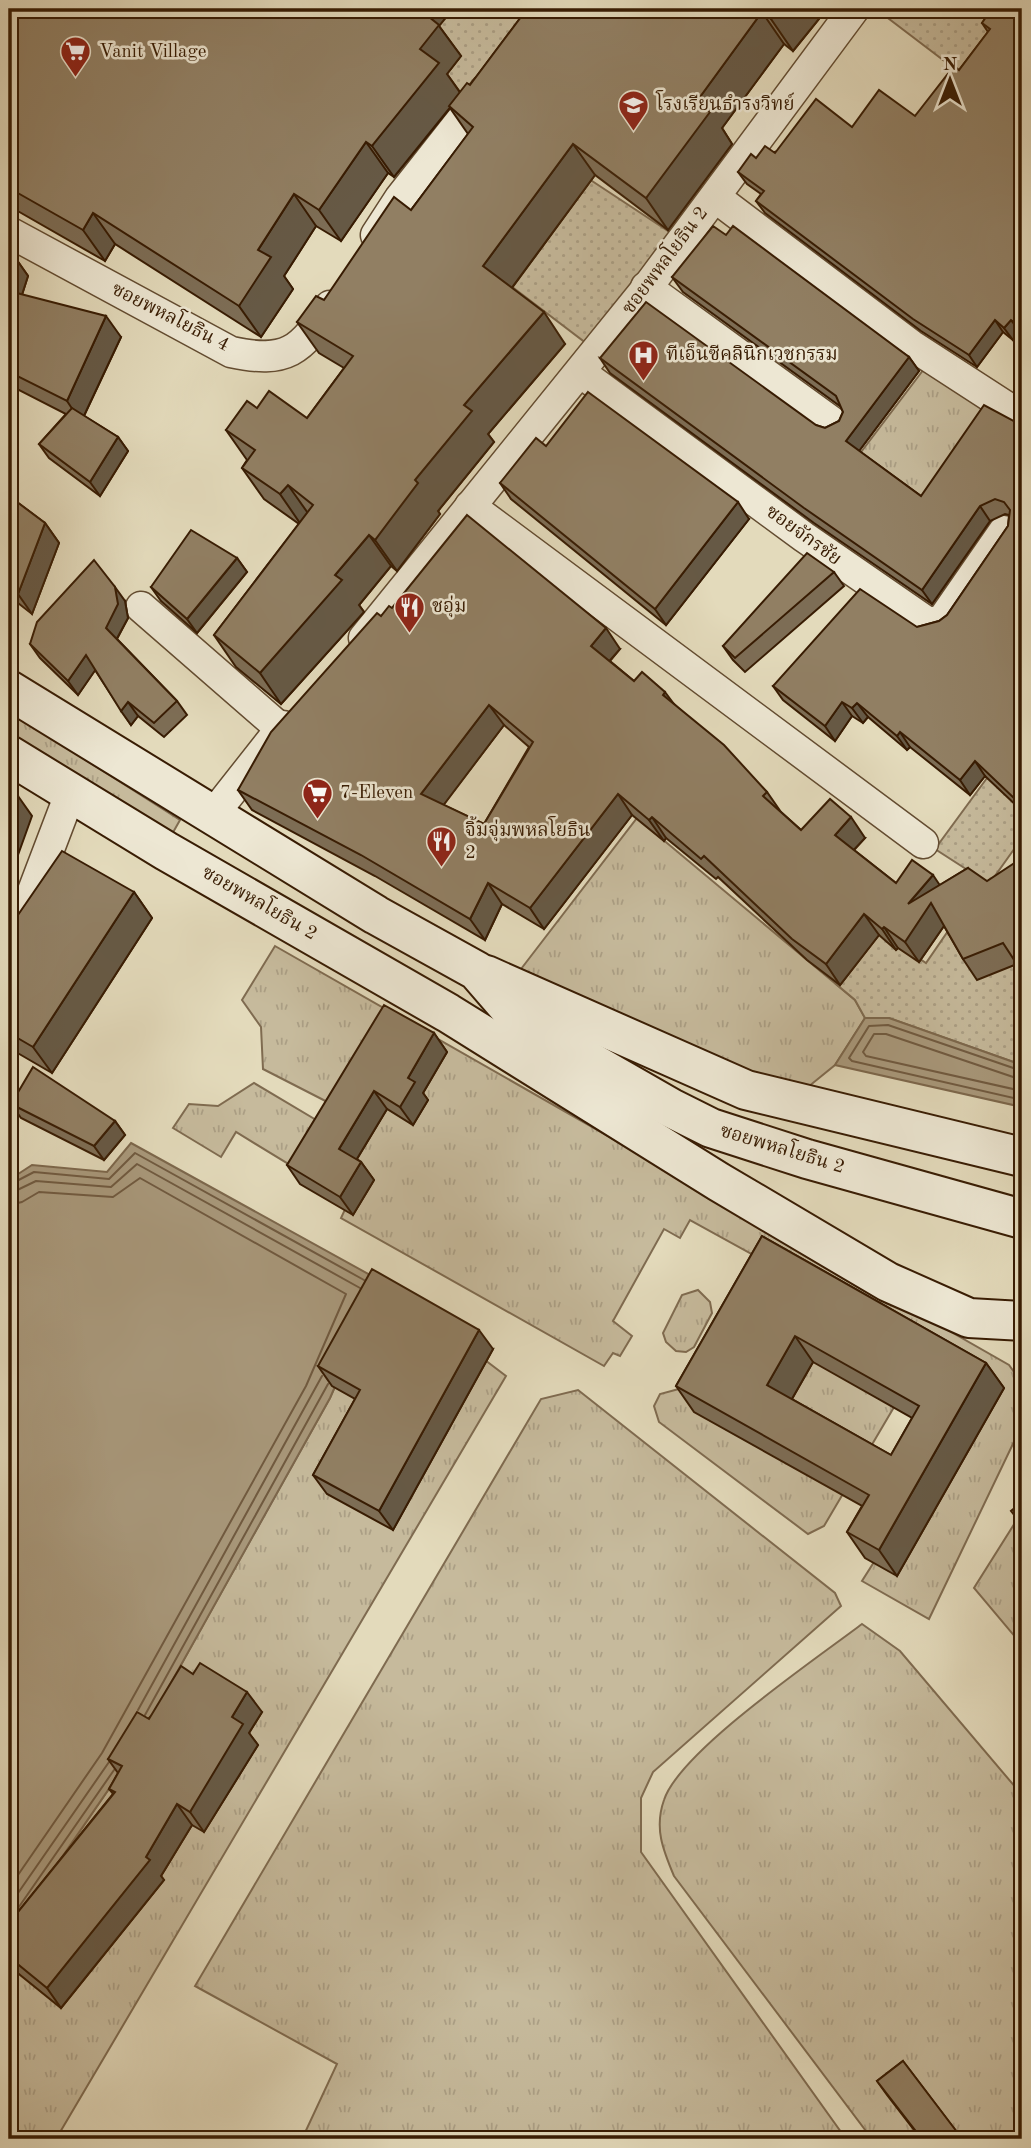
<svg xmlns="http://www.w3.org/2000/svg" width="1031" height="2148" font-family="'Old Standard TT','Noto Serif Thai',serif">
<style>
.grass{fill:url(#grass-tufts);stroke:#7f6b50;stroke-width:2}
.garden{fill:url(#garden-dots);stroke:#7f6b50;stroke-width:2}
.water{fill:#a9997c;stroke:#7c674c;stroke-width:2}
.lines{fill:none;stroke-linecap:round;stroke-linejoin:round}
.shore{stroke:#705a40;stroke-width:2}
.street-casing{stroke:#634c31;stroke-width:33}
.secondary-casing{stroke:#381c03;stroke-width:42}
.street{stroke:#ede7d3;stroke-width:30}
.secondary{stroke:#ede7d3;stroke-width:38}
.wall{fill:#7d6d55;stroke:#381c03;stroke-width:2;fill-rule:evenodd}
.shaded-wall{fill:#665945;stroke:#381c03;stroke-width:2}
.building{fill:#917f63;stroke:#381c03;stroke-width:2;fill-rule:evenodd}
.labels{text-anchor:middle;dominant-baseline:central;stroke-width:5;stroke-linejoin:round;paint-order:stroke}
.poi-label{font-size:19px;fill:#381c03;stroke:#ede7d3;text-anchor:start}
.street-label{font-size:19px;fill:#381c03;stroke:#ede7d3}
</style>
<defs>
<pattern id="grass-tufts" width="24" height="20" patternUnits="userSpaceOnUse" patternTransform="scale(1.75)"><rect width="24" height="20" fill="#c6ba9c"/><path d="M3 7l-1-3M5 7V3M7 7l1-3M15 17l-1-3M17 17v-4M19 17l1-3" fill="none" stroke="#ab9f85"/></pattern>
<pattern id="garden-dots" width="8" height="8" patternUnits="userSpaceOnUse" patternTransform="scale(1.75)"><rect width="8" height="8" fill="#c6ba9c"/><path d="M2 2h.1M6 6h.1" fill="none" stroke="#ab9f85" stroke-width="1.8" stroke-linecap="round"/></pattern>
</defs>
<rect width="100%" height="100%" fill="#e3dabb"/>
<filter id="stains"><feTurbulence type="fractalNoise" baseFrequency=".00286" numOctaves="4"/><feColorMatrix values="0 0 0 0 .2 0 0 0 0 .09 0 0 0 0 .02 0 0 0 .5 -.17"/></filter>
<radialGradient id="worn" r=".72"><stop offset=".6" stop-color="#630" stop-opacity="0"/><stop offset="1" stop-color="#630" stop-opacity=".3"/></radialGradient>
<g class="grass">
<polygon points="927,365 1001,415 929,515 880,480 835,548 805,526"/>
<polygon points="9,711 180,820 171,836 131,816 9,733"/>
<polygon points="637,818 855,1000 865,1018 835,1065 808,1087 756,1076 521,969"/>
<polygon points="275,946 1009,1365 1022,1383 1022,1425 929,1619 862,1581 954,1436 900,1397 824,1526 808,1534 659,1422 654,1406 660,1394 686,1387 775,1267 690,1220 680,1238 664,1229 613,1321 632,1336 620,1356 613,1353 604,1366 341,1218 349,1201 236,1132 221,1157 173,1128 189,1104 218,1106 254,1083 333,1130 345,1111 263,1069 261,1027 242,1000"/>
<polygon points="381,1281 506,1376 56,2139 9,2139 9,1934 124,1767 330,1398"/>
<polygon points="698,1290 710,1302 712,1313 694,1347 686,1352 676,1351 666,1342 663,1333 682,1295"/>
<polygon points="578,1390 835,1593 841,1606 653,1772 641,1798 641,1852 846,2139 302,2139 337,2064 195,1986 541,1399"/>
<polygon points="1018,1518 1022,1526 1022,1645 974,1588"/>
<path d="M862 1624 900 1651 1022 1795V2139H872L674 1876C663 1850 654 1828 664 1800 680 1751 816 1659 862 1624Z"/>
</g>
<g class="garden">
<polygon points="418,9 538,9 467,97 395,45"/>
<polygon points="876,9 1022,9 1022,120"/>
<polygon points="548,152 674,235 586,343 478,261"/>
<polygon points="987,778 1022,800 1022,838 990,883 1022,918 1022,1065 889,1018 865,1018 855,1000 836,984 876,929 926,963 983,880 935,849"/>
</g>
<g class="water">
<polygon points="865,1018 889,1018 1022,1065 1022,1107 835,1065"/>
<polygon points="131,1143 381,1281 330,1398 124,1767 9,1934 9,1180 32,1165 107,1172"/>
</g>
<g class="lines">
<g class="shore">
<polyline points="1022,1071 888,1025 869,1026 849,1058 852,1061 1022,1100"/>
<polyline points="1022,1080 886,1034 874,1034 863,1052 866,1056 1022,1091"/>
<polyline points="9,1185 34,1172 109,1179 135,1153 364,1280"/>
<polyline points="9,1194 36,1181 111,1187 137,1164 360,1288"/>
<polyline points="9,1205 22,1202 39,1192 113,1197 140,1178 346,1294 306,1386 102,1753 9,1888"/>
<polyline points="138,1710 322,1376"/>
<polyline points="145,1715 328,1384"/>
<polyline points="9,1906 109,1762"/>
<polyline points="14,1914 114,1770"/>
</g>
<defs>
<g id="street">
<polyline points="715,197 911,345 1022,417"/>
<path d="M9 232 231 352C287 364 301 351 330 306"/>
<polyline points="376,235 400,198 485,90"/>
<polyline points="646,287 836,425"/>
<polyline points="580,372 804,537 930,624 943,619 1004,531"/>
<polyline points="470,506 923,843"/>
<polyline points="141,607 280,728"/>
<polyline points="364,638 643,293 854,9"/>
<polyline points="212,816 283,726"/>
<polyline points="9,954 70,794"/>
</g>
<g id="secondary">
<polyline points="9,690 376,915 477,971 521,1022 671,1108 711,1128 807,1159 1022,1219"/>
<polyline points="9,755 166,851 448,1013 719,1182 888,1282 969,1318 1022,1321"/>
<polyline points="486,975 746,1090 1022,1157"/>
</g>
</defs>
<use href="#street" class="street-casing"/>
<use href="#secondary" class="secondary-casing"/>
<use href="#street" class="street"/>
<use href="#secondary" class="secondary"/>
</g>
<g class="wall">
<polygon points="9,9 439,26 461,56 447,74 460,92 470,85 527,9 827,9 793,51 784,44 722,128 732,144 668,230 595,175 512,288 565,344 488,434 494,442 438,511 440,514 397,571 391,566 359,605 364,612 281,704 236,667 214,635 299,524 264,499 242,468 247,460 226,430 257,408 307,418 344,368 319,353 297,322 324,300 411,210 468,134 450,108 394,177 388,173 341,241 316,226 284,276 293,289 261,337 115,244 105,261 9,206"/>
<polygon points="980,9 1022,9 1022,333 1020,331 1013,340 1003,332 977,367 921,331 765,213 756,201 761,194 747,184 738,172 756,158 852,127 915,116 959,70 988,32 982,23 988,15"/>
<polygon points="726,235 909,357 919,371 859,451 921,496 1022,427 1022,811 985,776 970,795 910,747 907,750 868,717 863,723 852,716 835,741 783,700 773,686 917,627 939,621 947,615 1008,526 1009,515 1005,514 990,521 932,604 814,523 610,373 600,358 825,428 839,421 843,412 841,407 683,292 672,277"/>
<polygon points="9,253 14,256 28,276 22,295 121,337 84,416 118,437 128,451 100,496 49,458 39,444 66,414 9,385"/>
<polygon points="546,446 749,519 666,625 511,499 500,483"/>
<polygon points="9,496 45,523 59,543 32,614 9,596"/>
<polygon points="237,558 247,572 197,633 161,601 151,587"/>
<polygon points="834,572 844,586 745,672 733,660 723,646"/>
<polygon points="125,601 128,618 117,639 177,701 187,715 164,737 138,716 131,725 95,670 78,695 40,658 30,644"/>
<path d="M392 608 620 649 610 661 634 681 673 703 767 792 781 812 801 830 865 838 854 850 896 883 940 885 968 868 1017 964 977 980 963 959 944 926 919 962 898 948 896 950 879 935 840 985 807 960 718 877 716 879 666 838 664 841 632 815 544 929 502 904 485 940 375 876 252 810 238 790 381 616ZM504 725 529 747 484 824 443 805Z"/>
<polygon points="134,892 152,918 52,1073 9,1048 9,928"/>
<polygon points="434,1033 447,1052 423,1093 428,1100 413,1125 387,1109 357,1159 361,1162 374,1180 353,1215 300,1184 287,1165"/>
<polygon points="11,1104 115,1121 125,1135 104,1160 21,1118"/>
<path d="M762 1236 986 1363 1004 1388 897 1576 865 1558 847 1532 862 1506 694 1412 676 1386ZM813 1362 912 1418 891 1455 792 1399Z"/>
<polygon points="493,1349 393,1530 327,1494 313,1475 355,1399 332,1386 318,1366"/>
<polygon points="193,1674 262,1712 249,1733 258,1745 204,1832 192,1825 161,1876 164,1880 61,2008 9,1966 9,1923 113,1794 109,1789 118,1773 108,1759"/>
<polygon points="903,2061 962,2139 921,2139 887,2095 877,2081"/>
</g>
<g class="shaded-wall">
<polygon points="415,9 453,9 439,26 461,56 447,74 461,94 394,177 372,146 420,49"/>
<polygon points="780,9 827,9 793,51 771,19"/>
<polygon points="762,12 784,44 722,128 732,144 668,230 646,198 697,101"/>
<polygon points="366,142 388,173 341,241 319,210"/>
<polygon points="573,144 595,175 505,297 483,266"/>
<polygon points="294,194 316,226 284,276 293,289 261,337 239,306 258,250"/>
<polygon points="93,213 115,244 105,261 83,230"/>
<polygon points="14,256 28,276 17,310 9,298 9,272"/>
<polygon points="544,312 565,344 488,434 494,442 438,511 440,514 397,571 375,540 464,405"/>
<polygon points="106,316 121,337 81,422 67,401"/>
<polygon points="995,320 1003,332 977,367 969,355"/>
<polygon points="1011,320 1020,331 1013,340 1004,328"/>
<polygon points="909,357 919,371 856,455 846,441"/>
<polygon points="118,437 128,451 100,496 90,482"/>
<polygon points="288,485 310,516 302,526 280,494"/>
<polygon points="738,502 749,519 666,625 655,609"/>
<polygon points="980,506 990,521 932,604 922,590"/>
<polygon points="45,523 59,543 32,614 18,594"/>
<polygon points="369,535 391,566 359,605 364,612 281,704 260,673 335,575"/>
<polygon points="237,558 247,572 197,633 187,619"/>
<polygon points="115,587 125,601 128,618 115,642 106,628"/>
<polygon points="606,628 620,649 605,666 591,646"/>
<polygon points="86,655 96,669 78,695 68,681"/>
<polygon points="665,692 680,712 663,695"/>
<polygon points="128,702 138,716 131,725 121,711"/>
<polygon points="842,702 852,716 835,741 825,726"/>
<polygon points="857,703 868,717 863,723 852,708"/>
<polygon points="489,705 504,725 436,815 421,794"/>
<polygon points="900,732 910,747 907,750 897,736"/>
<polygon points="975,761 985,776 970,795 960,780"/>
<polygon points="1022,791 1022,810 1015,799"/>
<polygon points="618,794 632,815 544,929 530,908"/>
<polygon points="18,796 32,816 9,880 9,821"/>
<polygon points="652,817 666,838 664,841 649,820"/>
<polygon points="851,817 865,838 849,855 835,835"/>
<polygon points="933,875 947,896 946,923 919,962 905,942 908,904"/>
<polygon points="488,883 502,904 485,940 470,919"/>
<polygon points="134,892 152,918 52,1073 33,1047"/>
<polygon points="864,914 879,935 840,985 826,964"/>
<polygon points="884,927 898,948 896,950 882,929"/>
<polygon points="434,1033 447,1052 423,1093 428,1100 413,1125 400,1107 408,1078"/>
<polygon points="374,1091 387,1109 352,1167 339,1149"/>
<polygon points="115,1121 125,1135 104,1160 94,1146"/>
<polygon points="361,1162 374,1180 353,1215 340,1197"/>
<polygon points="479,1330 493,1349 393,1530 379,1511"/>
<polygon points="795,1336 813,1362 785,1411 767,1385"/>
<polygon points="986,1363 1004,1388 897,1576 879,1550"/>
<polygon points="247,1692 262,1712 249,1733 258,1745 204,1832 190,1812 232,1717"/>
<polygon points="177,1804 192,1825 161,1876 164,1880 61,2008 47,1988 146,1857"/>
</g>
<g class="building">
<polygon points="9,9 419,9 439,25 420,49 439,63 372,146 366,142 319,210 294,194 258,250 271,257 239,306 93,213 83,230 9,188"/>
<polygon points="527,9 780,9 771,19 762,12 697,101 710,112 646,198 573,144 483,266 544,312 464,405 472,411 415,480 418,483 375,540 369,535 335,575 342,580 260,673 214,635 313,505 288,485 280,494 242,468 255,450 226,430 247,401 257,408 269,391 307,418 353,356 297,322 316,296 324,300 394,197 411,210 473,127 449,106 467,83 470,85"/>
<polygon points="987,9 1022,9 1022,328 1011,320 1004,328 995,320 969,355 913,319 756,201 764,191 738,172 751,154 756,158 765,146 775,153 816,99 852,127 879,90 915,116 954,66 959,70 990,29 982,23 990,11"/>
<polygon points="713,226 726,235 733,226 909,357 846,441 921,496 984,405 1012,420 1022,427 1022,791 1015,799 975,761 960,780 900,732 897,736 857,703 852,708 842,702 825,726 773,686 860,589 917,627 939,621 947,615 1008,526 1010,510 1004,502 995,499 980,506 922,590 804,508 600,358 646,302 816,425 825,428 839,421 843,412 836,396 672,277"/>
<polygon points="9,253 14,256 9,272"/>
<polygon points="9,291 106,316 67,401 9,372"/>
<polygon points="588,392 738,502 655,609 500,483 536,438 546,446"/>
<polygon points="72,408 118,437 90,482 39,444"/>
<polygon points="9,496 45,523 18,594 9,587"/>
<path d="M467 515 606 628 591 646 634 681 642 672 665 692 663 695 724 745 767 792 763 796 801 830 830 799 851 817 835 835 896 883 912 860 933 875 908 904 968 868 987 881 1022 858V972L1003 943 963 959 931 903 905 942 884 927 882 929 864 914 826 964 792 939 704 856 701 859 652 817 649 820 618 794 530 908 488 883 470 919 361 855 238 790 271 732 377 613 381 616 389 606 392 608ZM489 705 533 742 484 824 421 794Z"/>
<polygon points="191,530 237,558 187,619 151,587"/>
<polygon points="807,553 834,572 735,658 723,646"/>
<polygon points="94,560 115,587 118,604 106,628 177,701 154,723 128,702 121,711 86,655 68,681 30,644 37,622"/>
<polygon points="9,792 18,796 9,821"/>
<polygon points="62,851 134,892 33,1047 9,1033 9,928"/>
<polygon points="384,1005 434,1033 408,1078 415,1082 400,1107 374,1091 339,1149 361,1162 340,1197 287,1165"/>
<polygon points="33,1067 115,1121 94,1146 11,1104"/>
<path d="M762 1236 986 1363 879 1550 847 1532 869 1495 676 1386ZM795 1336 919 1406 891 1455 767 1385Z"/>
<polygon points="372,1269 479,1330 379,1511 313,1475 360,1390 318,1366"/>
<polygon points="1022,1502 1022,1525 1011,1511"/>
<polygon points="200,1663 247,1692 232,1717 243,1724 190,1812 177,1804 146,1857 150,1860 47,1988 9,1957 9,1923 115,1792 109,1789 122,1766 108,1759 137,1712 149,1719 181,1666 193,1674"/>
<polygon points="903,2061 957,2132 947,2139 922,2139 877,2081"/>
</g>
<defs>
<symbol id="supermarket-pin" viewBox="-11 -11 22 30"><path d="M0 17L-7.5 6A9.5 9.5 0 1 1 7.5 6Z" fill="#8f2418" stroke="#ede7d3"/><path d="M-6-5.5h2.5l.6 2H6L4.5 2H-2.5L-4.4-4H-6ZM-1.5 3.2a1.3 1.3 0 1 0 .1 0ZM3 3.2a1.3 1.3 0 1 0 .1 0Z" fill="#fff"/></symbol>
<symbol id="school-pin" viewBox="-11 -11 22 30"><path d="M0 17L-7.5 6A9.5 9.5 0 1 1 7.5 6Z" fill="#8f2418" stroke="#ede7d3"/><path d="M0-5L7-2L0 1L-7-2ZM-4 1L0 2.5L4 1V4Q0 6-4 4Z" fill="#fff"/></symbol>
<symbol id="hospital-pin" viewBox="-11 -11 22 30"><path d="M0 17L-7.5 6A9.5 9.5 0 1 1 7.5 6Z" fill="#8f2418" stroke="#ede7d3"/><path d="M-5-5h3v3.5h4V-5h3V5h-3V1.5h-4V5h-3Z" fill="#fff"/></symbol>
<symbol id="restaurant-pin" viewBox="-11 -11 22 30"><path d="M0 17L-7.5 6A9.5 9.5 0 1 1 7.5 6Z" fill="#8f2418" stroke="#ede7d3"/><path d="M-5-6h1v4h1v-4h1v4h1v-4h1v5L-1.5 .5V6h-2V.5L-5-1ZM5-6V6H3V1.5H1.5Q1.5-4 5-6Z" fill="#fff"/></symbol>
</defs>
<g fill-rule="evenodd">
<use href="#supermarket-pin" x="58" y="34" width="35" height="47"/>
<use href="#school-pin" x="616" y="88" width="35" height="47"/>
<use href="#hospital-pin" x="626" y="338" width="35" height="47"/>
<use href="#restaurant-pin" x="392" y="590" width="35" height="47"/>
<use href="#supermarket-pin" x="300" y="776" width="35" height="47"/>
<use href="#restaurant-pin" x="424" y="824" width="35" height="47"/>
</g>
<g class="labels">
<g class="poi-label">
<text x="99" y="52">Vanit Village</text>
<text x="656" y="105">โรงเรียนธำรงวิทย์</text>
<text x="666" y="355">ทีเอ็นซีคลินิกเวชกรรม</text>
<text x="432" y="607">ชอุ่ม</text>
<text x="340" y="793">7-Eleven</text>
<text x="465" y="831">จิ้มจุ่มพหลโยธิน<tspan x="465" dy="22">2</tspan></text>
</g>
<g class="street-label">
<text transform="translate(666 261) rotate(-53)">ซอยพหลโยธิน 2</text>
<text transform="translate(170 318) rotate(27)">ซอยพหลโยธิน 4</text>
<text transform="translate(803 536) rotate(36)">ซอยจักรชัย</text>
<text transform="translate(259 904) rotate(30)">ซอยพหลโยธิน 2</text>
<text transform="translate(782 1150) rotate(17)">ซอยพหลโยธิน 2</text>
</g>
</g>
<rect width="1031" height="2148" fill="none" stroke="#e3dabb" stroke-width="35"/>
<rect x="10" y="10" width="1010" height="2127" fill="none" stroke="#381c03" stroke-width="3.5"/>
<rect x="18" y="18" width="996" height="2113" fill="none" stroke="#381c03" stroke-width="2"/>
<g transform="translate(950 80)" stroke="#ede7d3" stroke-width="5" paint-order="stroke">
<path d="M0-5L12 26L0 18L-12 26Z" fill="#381c03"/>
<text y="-10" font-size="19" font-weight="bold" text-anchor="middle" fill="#381c03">N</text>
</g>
<rect width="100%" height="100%" filter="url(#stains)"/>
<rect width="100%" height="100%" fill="url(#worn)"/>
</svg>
